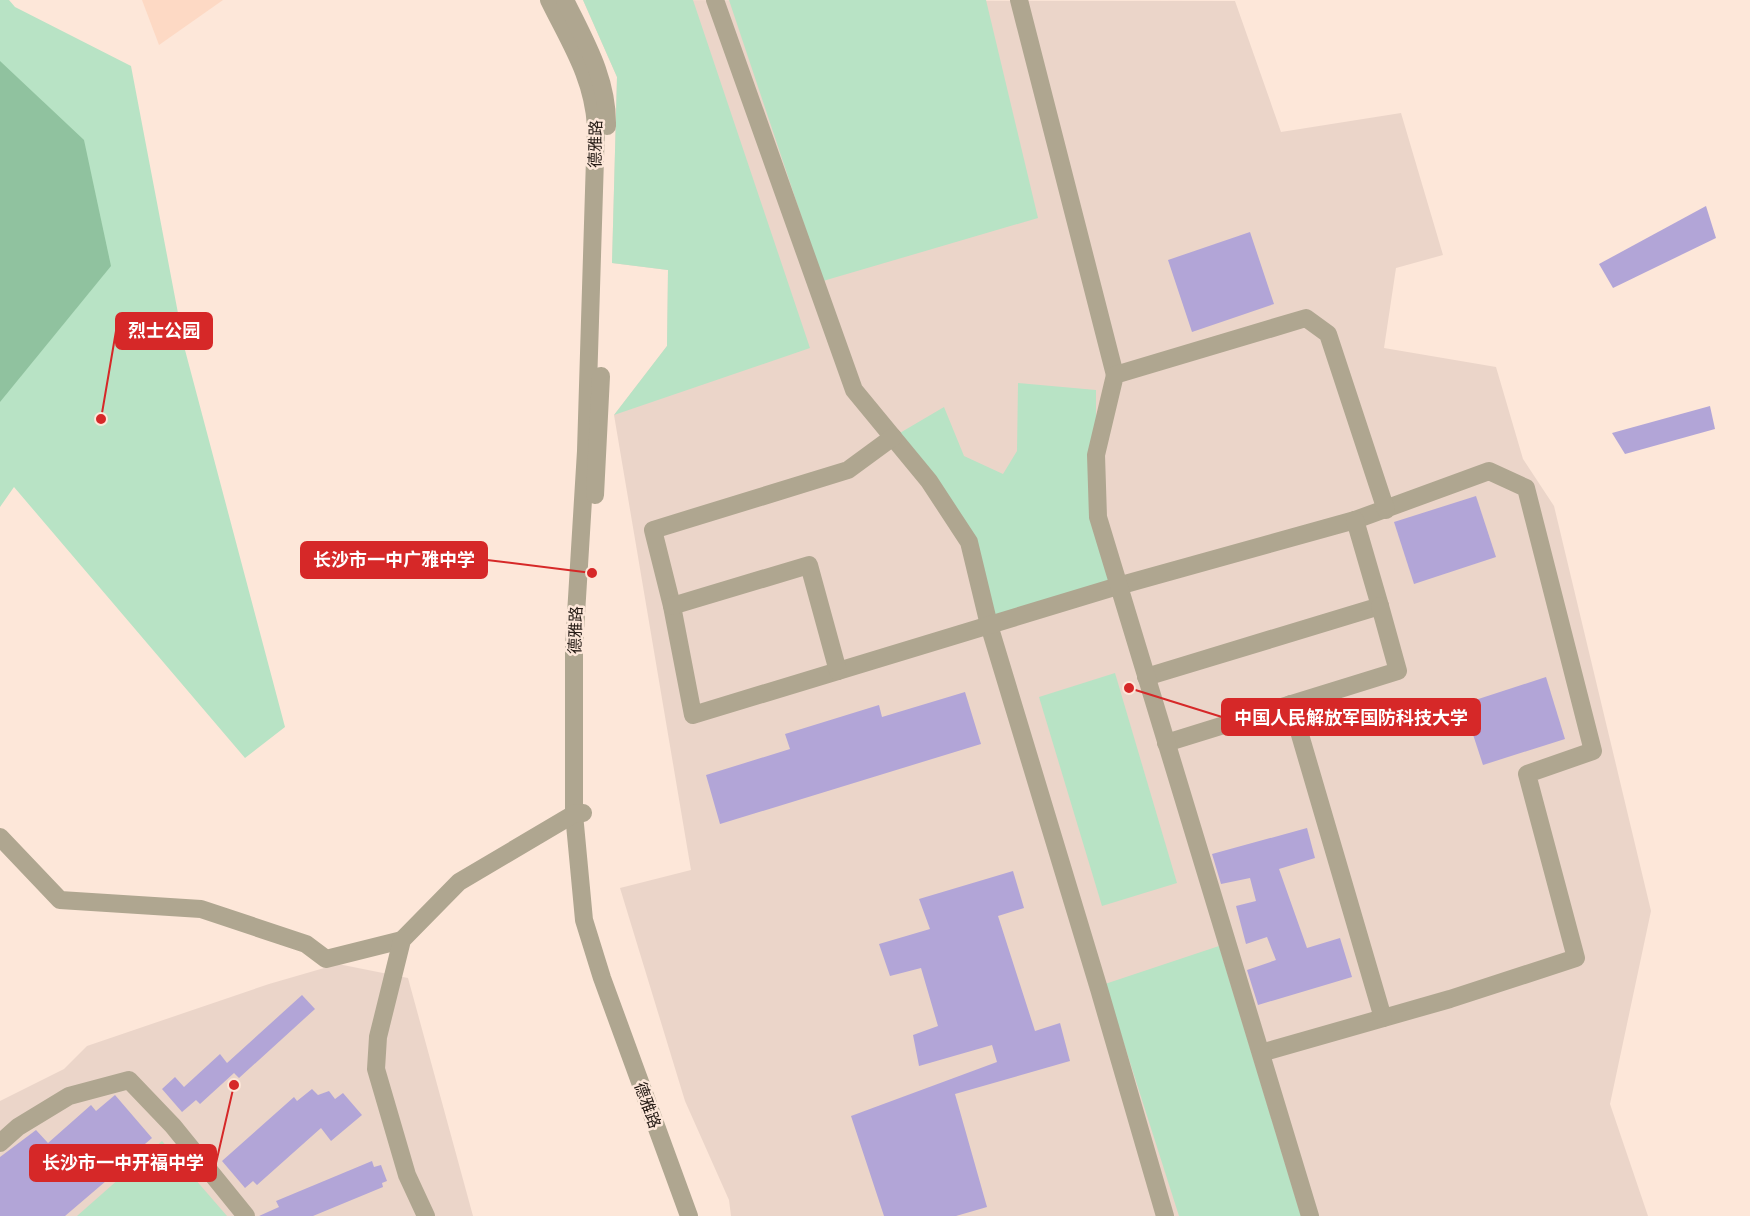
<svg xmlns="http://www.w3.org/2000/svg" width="1750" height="1216" font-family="'IBM Plex Serif','Noto Sans SC',serif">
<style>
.built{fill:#fdd9c4}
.industrial{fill:#ebd5c9}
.green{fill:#b8e3c5}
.forest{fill:#90c29f}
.building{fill:#b2a5d7}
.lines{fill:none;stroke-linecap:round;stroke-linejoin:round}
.minor{stroke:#afa690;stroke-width:18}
.labels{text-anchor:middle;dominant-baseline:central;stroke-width:5;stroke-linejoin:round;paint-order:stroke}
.street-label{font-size:16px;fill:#251b15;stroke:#fde7d9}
.leader{fill:none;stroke:#d62828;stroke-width:2}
.callout-dot{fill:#d62828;stroke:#fde7d9;stroke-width:2}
.callout{fill:#d62828;stroke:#d62828;stroke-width:2}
.callout-label{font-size:18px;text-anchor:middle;font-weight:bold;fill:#fff}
</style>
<rect width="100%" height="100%" fill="#fde7d9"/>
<polygon class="built" points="142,0 223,0 159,45"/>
<g class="industrial">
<polygon points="583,0 1235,1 1281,132 1401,113 1443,255 1396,268 1384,348 1496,367 1523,459 1554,506 1651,911 1610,1104 1648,1216 731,1216 729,1200 685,1101 620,888 691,870 614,415 667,346 668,270 612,263 617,77"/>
<polygon points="338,964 408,978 473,1216 0,1216 0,1101 64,1069 87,1046 269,984"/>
</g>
<g class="green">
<polygon points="0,0 9,0 15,7 131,66 185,350 285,727 245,758 14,487 0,507"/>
<polygon points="583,0 693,0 810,348 614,415 667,346 668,270 612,263 617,77"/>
<polygon points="729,0 986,0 1038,218 823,281"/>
<polygon points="1018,383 1096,390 1096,455 1118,586 989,625 969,542 893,437 944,407 964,456 1003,474 1017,451"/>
<polygon points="1115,673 1177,883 1102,906 1039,697"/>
<polygon points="1219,946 1301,1216 1179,1216 1105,984"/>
<polygon points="162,1141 227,1216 77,1216"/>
</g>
<polygon class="forest" points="0,61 84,140 111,266 0,402"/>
<g class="building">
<polygon points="1706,206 1716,238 1613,288 1599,264"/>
<polygon points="1250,232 1274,304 1192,332 1168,260"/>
<polygon points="1710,406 1715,429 1625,454 1612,433"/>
<polygon points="1476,496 1496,557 1414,584 1394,522"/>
<polygon points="1546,677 1565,739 1483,765 1463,704"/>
<polygon points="965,692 981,744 720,824 706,775 790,749 785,734 879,705 882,717"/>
<polygon points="1307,828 1315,858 1279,869 1307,948 1340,938 1352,977 1258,1005 1247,970 1276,960 1267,937 1246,944 1236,906 1256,901 1250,878 1221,884 1212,854"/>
<polygon points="1013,871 1024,908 998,916 1035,1031 1060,1023 1070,1061 955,1094 987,1207 956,1216 884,1216 851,1116 997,1062 992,1045 919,1066 913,1035 938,1026 921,968 890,976 879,944 930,929 919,899"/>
<polygon points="302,995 315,1009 239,1078 234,1073 200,1104 196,1100 182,1112 162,1089 175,1077 184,1087 220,1054 227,1063"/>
<polygon points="312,1089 318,1095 329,1091 335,1099 343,1093 362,1115 331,1141 321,1128 257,1185 253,1181 245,1188 222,1161 294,1097 297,1101"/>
<polygon points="115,1095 152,1138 111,1173 113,1175 65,1216 0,1216 0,1157 36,1130 48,1143 91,1105 96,1111"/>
<polygon points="372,1161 374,1167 381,1165 387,1181 382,1183 383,1187 313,1216 259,1216 279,1207 276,1201"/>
</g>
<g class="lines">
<g class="minor">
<path d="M549 0C570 43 593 77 596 126L586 451 574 647V814L584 920 602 978 689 1216"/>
<path d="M565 0C585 41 608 79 607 126"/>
<polyline points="715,0 854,390 929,481 969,542 989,625 1099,989 1165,1216"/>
<polyline points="1019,0 1115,375"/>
<polyline points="893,437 848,470 653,530 672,606 693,715 1118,586 1355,520 1489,471 1526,488 1593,751 1527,774 1576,958 1450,999 1261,1053"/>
<polyline points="595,495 601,376"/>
<polyline points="672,606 809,565 838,671"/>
<polyline points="1146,677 1380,606 1355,520"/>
<polyline points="1291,704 1383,1018"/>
<polyline points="1166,743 1398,671 1380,606"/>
<polyline points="0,837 60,900 201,909 306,944 326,959 402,940"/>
<polyline points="0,1143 18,1127 69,1096 129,1080 173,1126 246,1216"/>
<polyline points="426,1216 407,1175 376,1069 378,1037 402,940 459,882 574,814 583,813"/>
<polyline points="1310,1216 1098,517 1096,455 1115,375 1306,318 1328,334 1386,510"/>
</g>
</g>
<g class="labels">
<g class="street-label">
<text transform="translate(595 144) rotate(-89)">德雅路</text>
<text transform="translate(575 630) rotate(-88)">德雅路</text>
<text transform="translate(648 1105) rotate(70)">德雅路</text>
</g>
</g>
<path class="leader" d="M101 419L116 331M592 573L487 560M1129 688L1222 717M234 1085L216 1163"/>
<g class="callout-dot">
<circle cx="101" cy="419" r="6"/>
<circle cx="592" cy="573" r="6"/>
<circle cx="1129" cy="688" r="6"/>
<circle cx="234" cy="1085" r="6"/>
</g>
<g class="callout">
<rect x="116" y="313" width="96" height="36" rx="6"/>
<rect x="301" y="542" width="186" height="36" rx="6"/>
<rect x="1222" y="699" width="258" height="36" rx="6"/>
<rect x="30" y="1145" width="186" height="36" rx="6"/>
</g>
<g class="callout-label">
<text x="164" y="337">烈士公园</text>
<text x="394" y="566">长沙市一中广雅中学</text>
<text x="1351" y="724">中国人民解放军国防科技大学</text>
<text x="123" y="1169">长沙市一中开福中学</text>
</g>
</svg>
